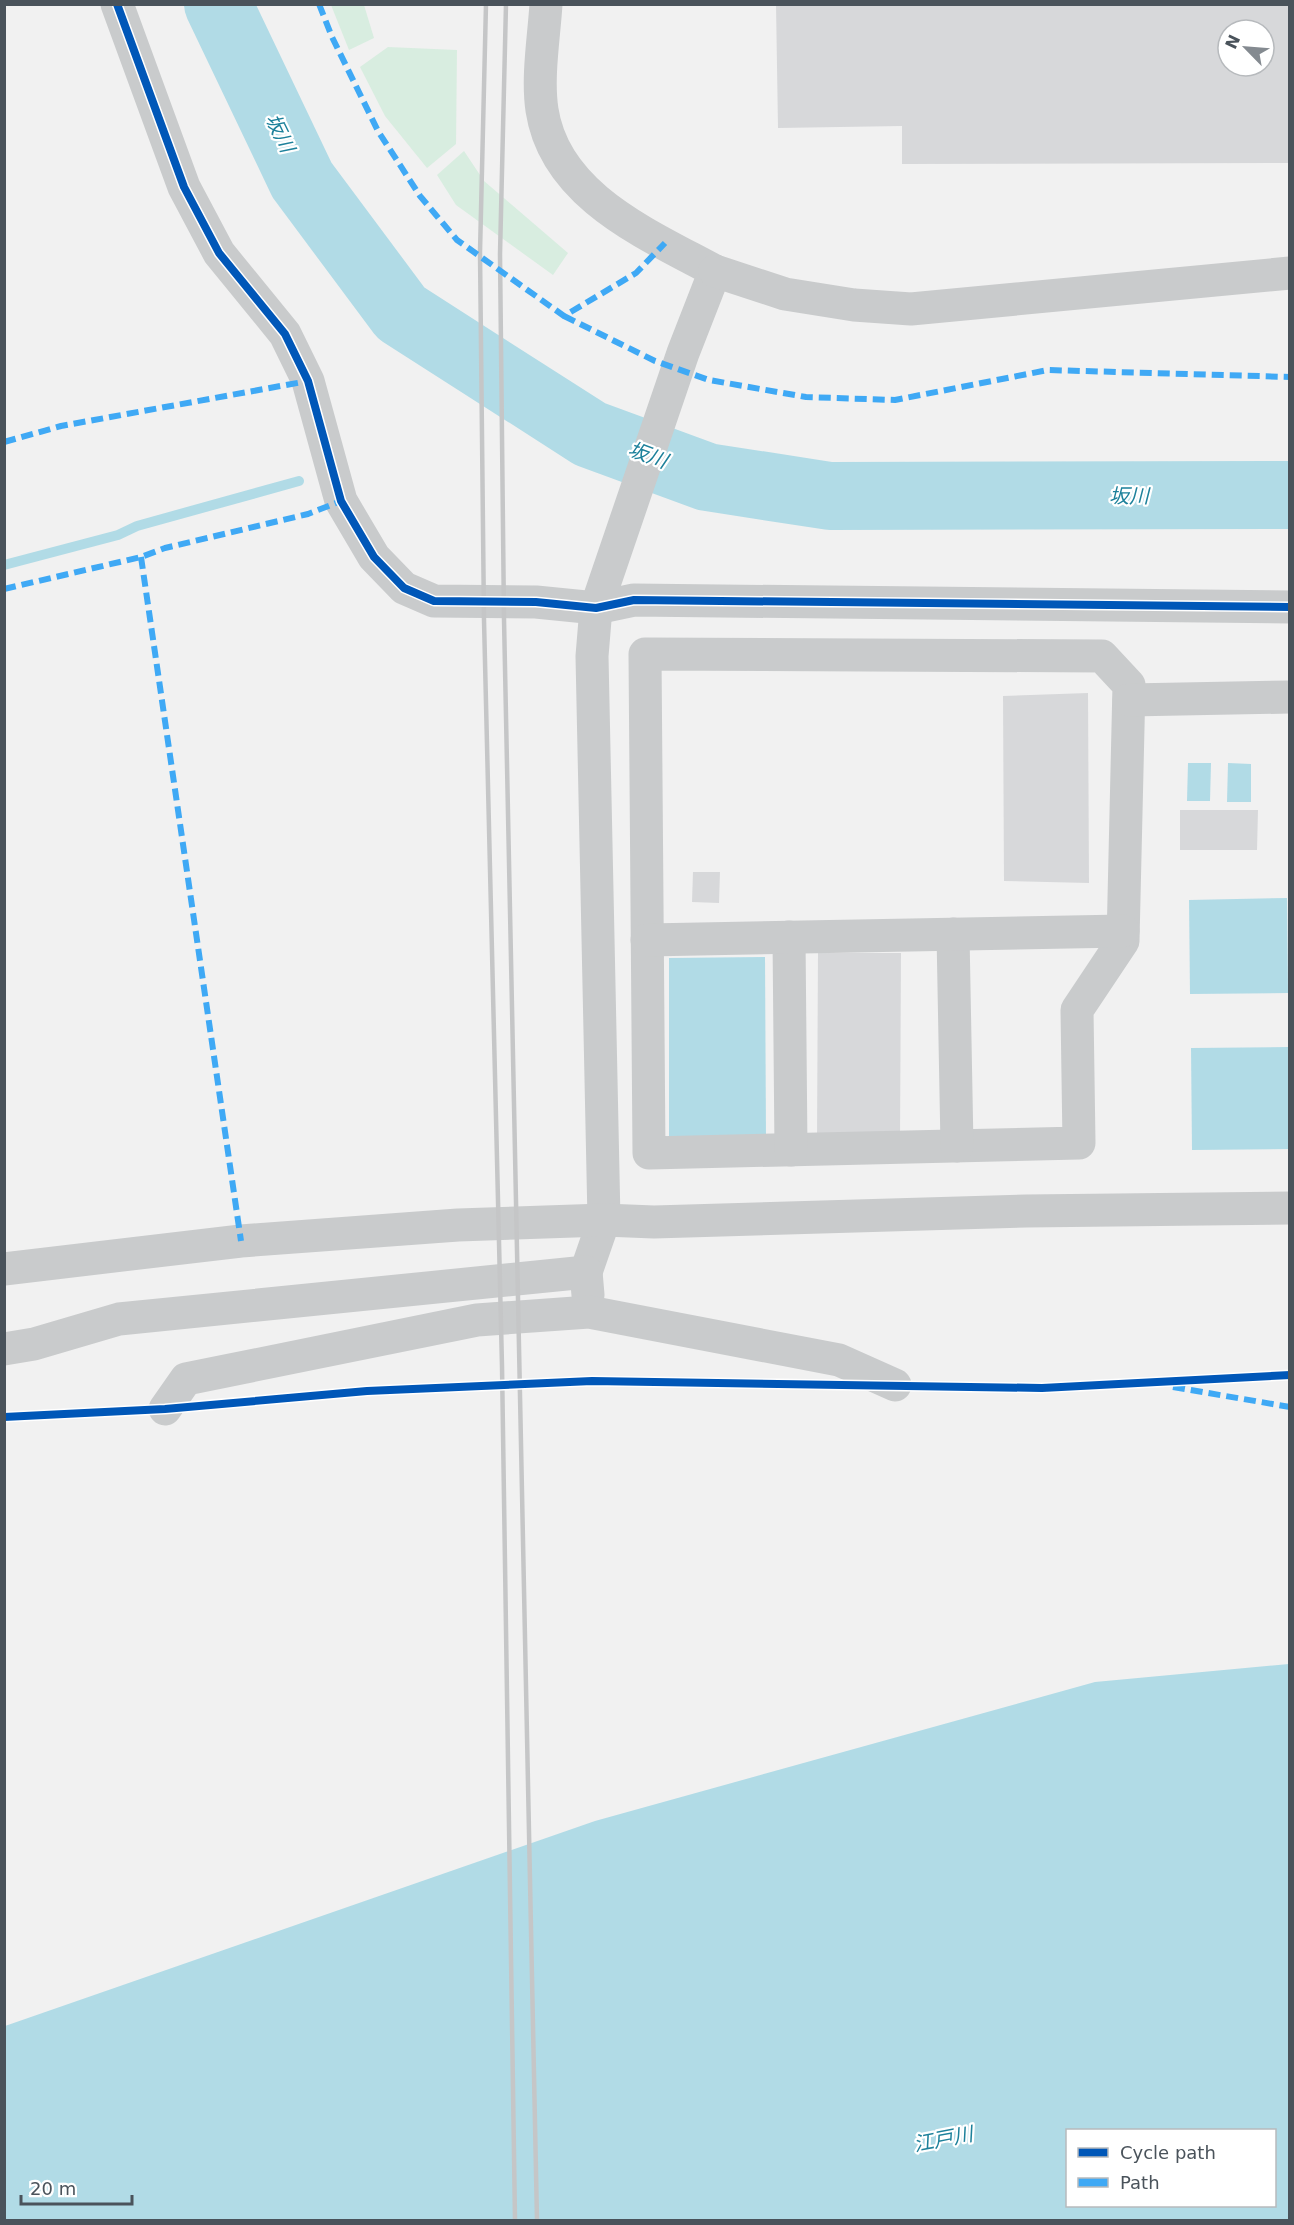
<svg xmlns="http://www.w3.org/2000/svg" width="1294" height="2225" font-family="'DejaVu Sans','Noto Sans JP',sans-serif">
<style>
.green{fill:#d8ede0}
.water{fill:#b1dbe6;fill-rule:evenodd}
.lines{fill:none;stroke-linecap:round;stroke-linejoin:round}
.stream{stroke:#b1dbe6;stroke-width:10}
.river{stroke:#b1dbe6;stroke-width:68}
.building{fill:#d7d8da;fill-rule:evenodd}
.minor{stroke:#c9cbcc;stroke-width:33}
.rail{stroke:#c5c6c7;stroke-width:4.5}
.quiet{stroke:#3fa9f5;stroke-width:6;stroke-dasharray:12 6;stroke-linecap:butt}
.cycleway-casing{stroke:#fff;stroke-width:11}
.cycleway{stroke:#0057b8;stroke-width:8}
.labels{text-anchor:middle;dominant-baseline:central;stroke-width:4.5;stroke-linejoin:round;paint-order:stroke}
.water-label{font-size:20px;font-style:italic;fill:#1d819b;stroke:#fff}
</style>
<rect width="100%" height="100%" fill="#f1f1f1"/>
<g class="green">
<polygon points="331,5 364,5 374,38 349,50"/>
<polygon points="388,47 457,50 456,144 427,168 385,116 360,67"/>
<polygon points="464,151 484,181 568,253 553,275 456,205 437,175"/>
</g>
<g class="water">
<polygon points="1188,763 1211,763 1210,801 1187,801"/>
<polygon points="1228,763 1251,764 1251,802 1227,802"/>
<polygon points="1287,898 1288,993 1190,994 1189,900"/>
<polygon points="765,957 766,1137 669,1137 669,958"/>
<polygon points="1288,1047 1289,1149 1192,1150 1191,1048"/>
<path d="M1289 1664V2220H5V2026L595 1821 1095 1682ZM1274 2130V2206H1068V2130Z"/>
</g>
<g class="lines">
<polyline class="stream" points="4,565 118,535 137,526 299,481"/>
<polyline class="river" points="218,4 302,180 401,313 590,434 707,477 830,496 1290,495"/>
</g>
<g class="building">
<path d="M776 4H1290V163L902 164V126L778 128ZM1228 30H1264V66H1228Z"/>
<polygon points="1088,693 1089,883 1004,881 1003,696"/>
<polygon points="1180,810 1258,810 1257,850 1180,850"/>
<polygon points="693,872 720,872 719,903 692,902"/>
<polygon points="818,953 901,953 900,1137 817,1137"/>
</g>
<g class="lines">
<g class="minor">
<polyline points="117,4 184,187 219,253 285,334 308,381 341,501 374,557 404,588 434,601 536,602 596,608 634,600 1290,607"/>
<path d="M546 4C544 37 537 77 542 110 555 196 647 234 715 271L683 353 596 608 592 656 604 1220 586 1272"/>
<polyline points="715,271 785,294 854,305 911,309 1290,273"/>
<polygon points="645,654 1102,656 1129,685 1123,941 1077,1010 1079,1143 649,1153"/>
<polyline points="1129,700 1290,697"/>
<polyline points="953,934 957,1146"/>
<polyline points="789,937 791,1150"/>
<polyline points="647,940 1123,931"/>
<polyline points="4,1269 241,1241 458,1225 604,1220 654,1222 1026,1211 1290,1208"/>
<polyline points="4,1349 34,1344 119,1319 586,1272 588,1295"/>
<polyline points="165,1409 186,1379 477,1320 589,1312 839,1360 895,1385"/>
</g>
<g class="rail">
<polyline points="486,4 480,252 484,620 502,1366 515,2220"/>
<polyline points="506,4 500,254 504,619 537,2220"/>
</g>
<g class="quiet">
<polyline points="319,4 332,37 378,131 420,196 457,240 564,316 636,273 665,243"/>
<polyline points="564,316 655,361 709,380 806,397 895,400 1048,370 1290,377"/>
<polyline points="4,442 61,426 308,381"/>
<polyline points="141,557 241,1241"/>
<polyline points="4,589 141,557 165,548 308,514 341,501"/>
<polyline points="1173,1387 1290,1407"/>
</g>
<defs>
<g id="cycleway">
<polyline points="117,4 184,187 219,253 285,334 308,381 341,501 374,557 404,588 434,601 536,602 596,608 634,600 1290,607"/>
<polyline points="4,1417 165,1409 367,1391 592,1381 1042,1388 1290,1375"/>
</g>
</defs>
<use href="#cycleway" class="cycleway-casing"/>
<use href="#cycleway" class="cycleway"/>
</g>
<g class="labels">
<g class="water-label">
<text transform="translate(280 133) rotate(64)">坂川</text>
<text transform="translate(648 455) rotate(20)">坂川</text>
<text x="1129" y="496">坂川</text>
<text transform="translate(943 2139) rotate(-11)">江戸川</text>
</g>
</g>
<rect width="1294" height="2225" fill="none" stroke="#4a535b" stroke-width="12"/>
<rect x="1066" y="2129" width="210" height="78" fill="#ffffff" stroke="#b7babd" stroke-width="1.5"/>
<rect x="1078" y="2148" width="30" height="9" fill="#0057b8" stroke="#b7babd" stroke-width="1.5"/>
<text x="1120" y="2159" font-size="18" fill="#4a535b">Cycle path</text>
<rect x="1078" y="2178" width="30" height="9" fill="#3fa9f5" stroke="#b7babd" stroke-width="1.5"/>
<text x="1120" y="2189" font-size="18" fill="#4a535b">Path</text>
<g transform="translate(1246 48) rotate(295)"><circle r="28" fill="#ffffff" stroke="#b7babd" stroke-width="1.5"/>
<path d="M0-4.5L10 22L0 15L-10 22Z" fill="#848a90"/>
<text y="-9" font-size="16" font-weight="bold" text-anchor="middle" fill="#4a535b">N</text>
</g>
<path d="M21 2195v9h111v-9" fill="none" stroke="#4a535b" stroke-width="3"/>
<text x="30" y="2195" font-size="18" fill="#4a535b" stroke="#ffffff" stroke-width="4.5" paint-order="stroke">20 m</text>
</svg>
